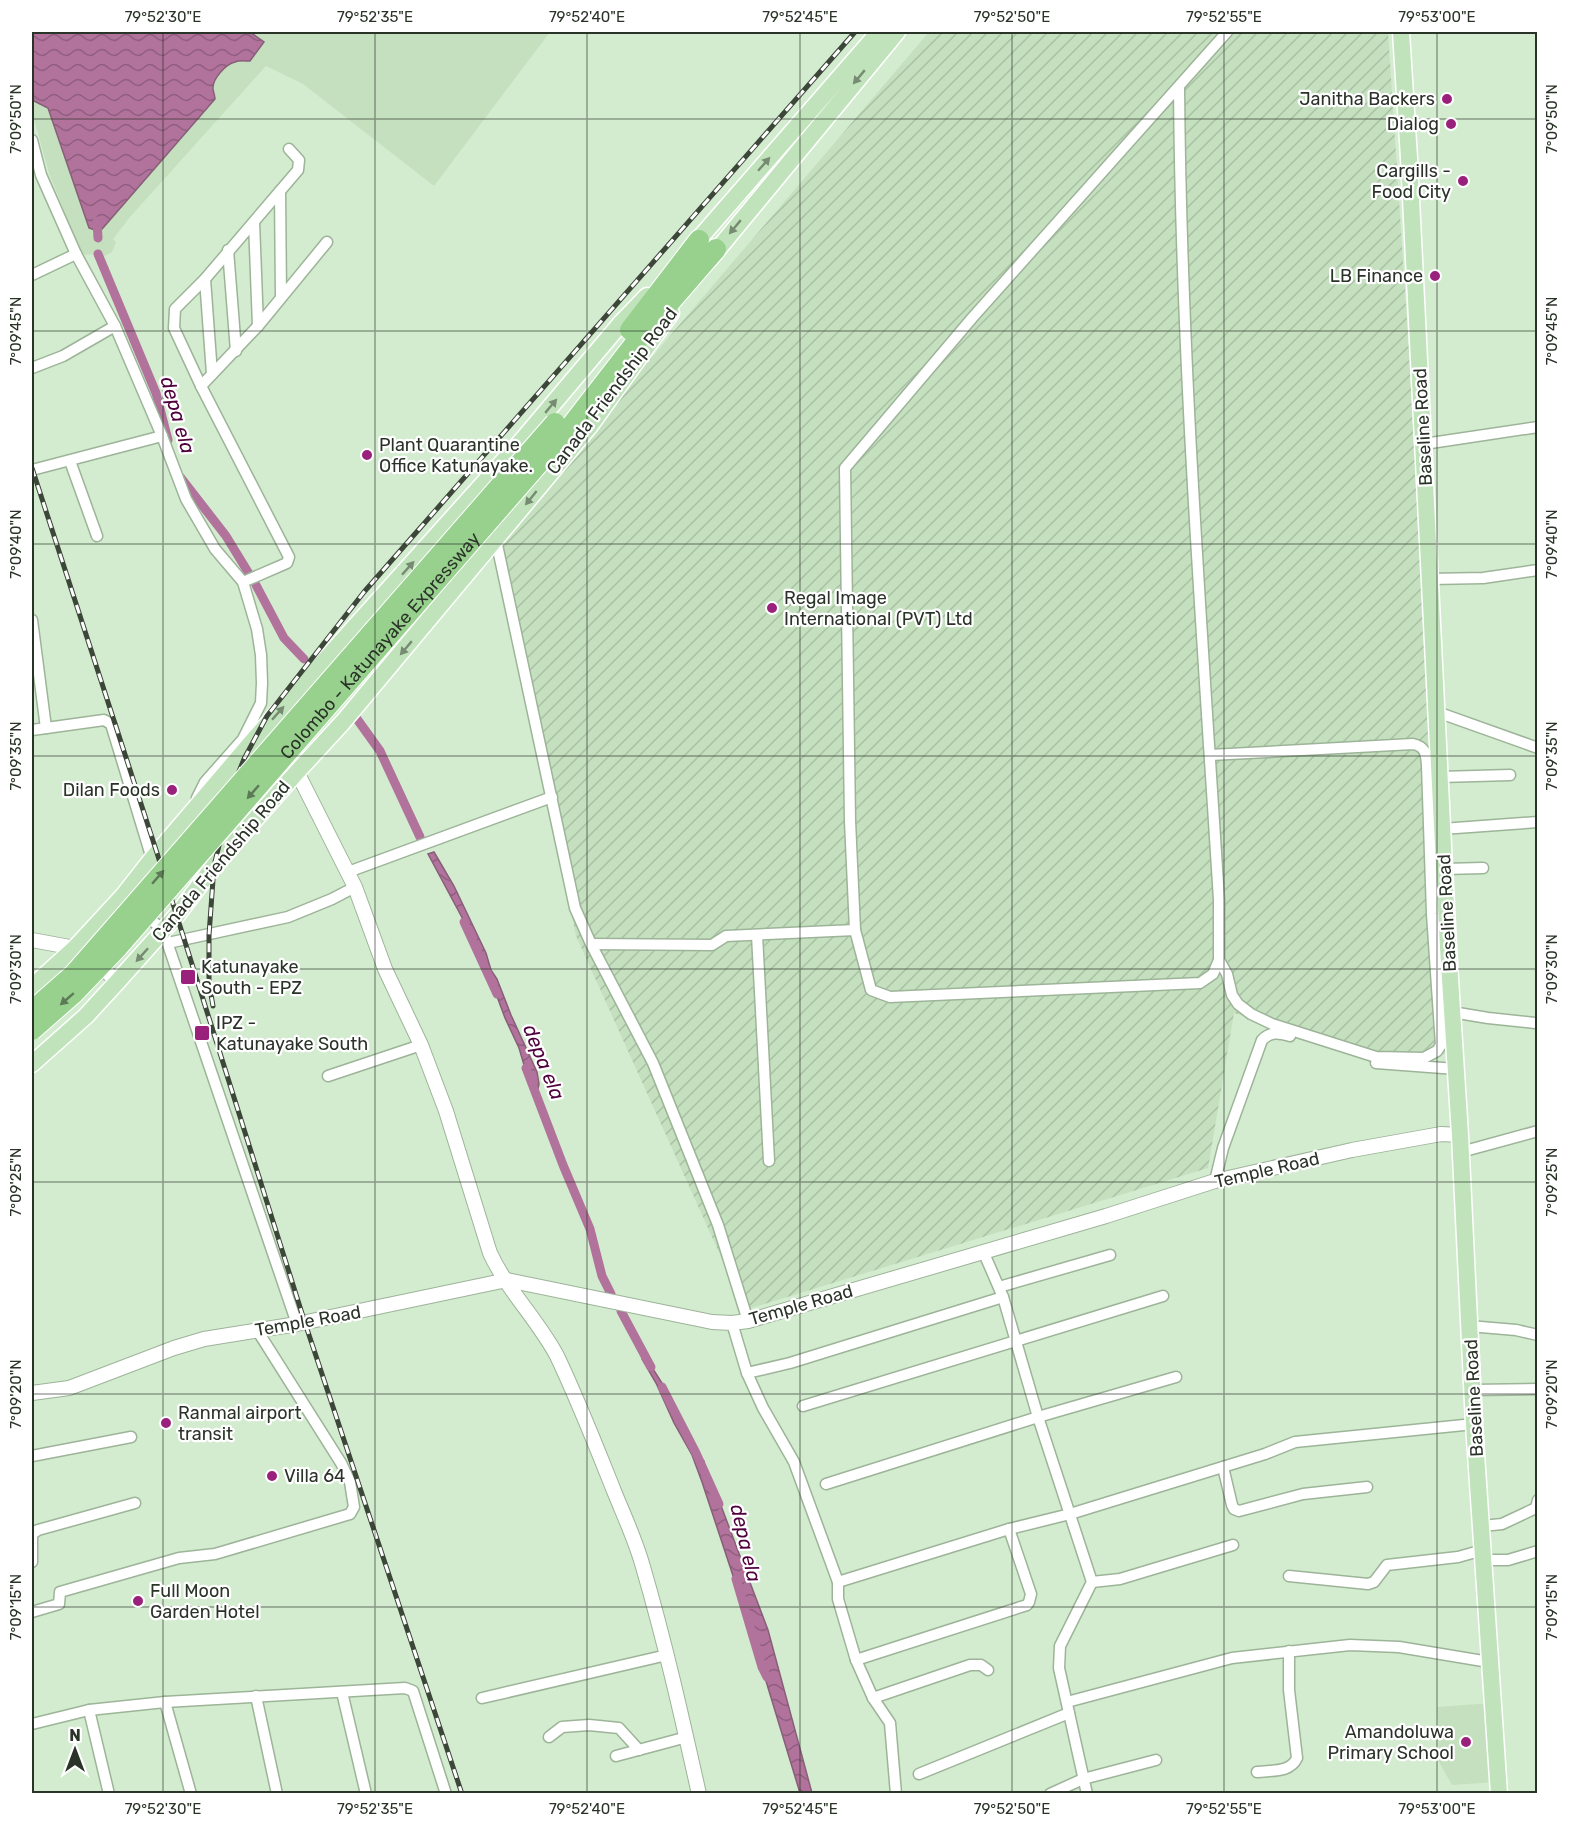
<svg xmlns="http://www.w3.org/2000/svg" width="1569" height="1825" font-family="Rubik,sans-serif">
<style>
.built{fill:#c4e0be}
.industrial{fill:url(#industrial-furrows)}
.water{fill:url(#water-waves);stroke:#885f79;stroke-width:1.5}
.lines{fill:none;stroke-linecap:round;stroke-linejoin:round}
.canal{stroke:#b1729c;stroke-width:9}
.minor-casing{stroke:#9db499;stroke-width:13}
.tertiary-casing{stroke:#9db499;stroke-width:16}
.primary-casing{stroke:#fff;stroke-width:19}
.motorway-casing{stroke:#fff;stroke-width:22}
.minor{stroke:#fff;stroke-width:10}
.tertiary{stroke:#fff;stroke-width:14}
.primary{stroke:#c1e3bb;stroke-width:16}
.motorway{stroke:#98d18e;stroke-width:20}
.rail-casing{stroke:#3c4639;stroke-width:5}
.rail{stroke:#fff;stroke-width:3;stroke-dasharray:9;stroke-linecap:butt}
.motorway-bridge-casing{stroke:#fff;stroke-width:22;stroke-linecap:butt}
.motorway-bridge{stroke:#98d18e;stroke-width:20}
.oneway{fill:#768b72}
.oneway2{fill:#5c7a56}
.ticks{fill:none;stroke:#2a3328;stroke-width:1.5;stroke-opacity:0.45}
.poi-dot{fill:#99217c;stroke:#fff;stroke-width:2}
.labels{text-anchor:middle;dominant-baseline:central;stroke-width:4.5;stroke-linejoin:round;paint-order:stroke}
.poi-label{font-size:18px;fill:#2a3328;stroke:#fff;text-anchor:start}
.street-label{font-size:18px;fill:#2a3328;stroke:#fff}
.water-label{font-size:20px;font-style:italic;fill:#4f003d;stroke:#fff}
.neatline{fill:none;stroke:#2a3328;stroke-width:2}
.ticks-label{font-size:15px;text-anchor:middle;fill:#2a3328}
</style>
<defs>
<pattern id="industrial-furrows" width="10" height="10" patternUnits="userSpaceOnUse" patternTransform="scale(1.5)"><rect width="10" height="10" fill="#c4e0be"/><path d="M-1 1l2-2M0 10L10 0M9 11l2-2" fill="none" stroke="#a9c1a3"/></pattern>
<pattern id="water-waves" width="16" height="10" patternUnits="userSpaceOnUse" patternTransform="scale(1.5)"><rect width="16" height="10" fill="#b1729c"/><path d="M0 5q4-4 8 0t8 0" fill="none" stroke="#905e7f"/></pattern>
</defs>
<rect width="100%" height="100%" fill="#d3eccf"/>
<g class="built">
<polygon points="32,32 550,32 434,186 303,84 266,66 130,217 113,239 116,242 112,252 103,257 98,254 82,255 49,173 34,119 32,118"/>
<polygon points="1492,1703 1495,1782 1452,1785 1439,1762 1437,1707"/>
</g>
<polygon class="industrial" points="929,32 1388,32 1455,1054 1368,1055 1234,1013 1208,1168 745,1310 576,936 496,540"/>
<g class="water">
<path d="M32 32H250L264 42 250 61C245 61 239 60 235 62 226 64 212 79 213 89 213 91 215 96 215 99L102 229 97 231 89 228 48 108 32 100Z"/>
<polygon points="434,852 454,886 486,953 491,970 497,979 511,1015 537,1072 539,1084 538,1089 524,1065 519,1048 505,1018 492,983 486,971 481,953 428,854"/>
<polygon points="646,1358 662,1383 676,1417 696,1453 704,1461 707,1479 720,1503 746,1572 768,1630 812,1793 800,1793 745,1612 702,1482 692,1455 674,1423 656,1383 642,1359"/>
</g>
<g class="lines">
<g class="canal">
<polyline points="97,221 98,238"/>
<polyline points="98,254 156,393 168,440"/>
<polyline points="181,478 226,536 248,572"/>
<polyline points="256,585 284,638 304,659"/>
<polyline points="357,719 380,751 420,837"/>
<polyline points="464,922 497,994"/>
<polyline points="526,1068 563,1165 590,1229 602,1276 611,1294"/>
<polyline points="621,1311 651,1367"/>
<polyline points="662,1387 696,1453 719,1504"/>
<polyline points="736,1579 762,1667 767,1677"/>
</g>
<defs>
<g id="minor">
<path d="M1179 87C1181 358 1202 629 1219 900V960L1213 974 1200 983 890 997 871 990 855 930 850 821 845 468 973 317 1227 32"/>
<polyline points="32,140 41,175 76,254 115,326 162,436 186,499 215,549 243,582 257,629 261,655 262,683 261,703 243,739 205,782 197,798"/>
<polyline points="280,191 281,297"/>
<polyline points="254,222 258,326"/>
<polyline points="228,250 236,351"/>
<polyline points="32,275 76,254"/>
<polyline points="205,279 212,374"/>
<polyline points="32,368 63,356 115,326"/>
<polyline points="201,386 258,326 327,242"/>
<polyline points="1424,444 1538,427"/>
<polyline points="70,461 97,536"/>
<polyline points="32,470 162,436"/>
<polyline points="496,540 575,908 591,944 653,1063 718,1225 748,1321"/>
<polyline points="1430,579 1483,578 1538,570"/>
<polyline points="243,582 287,563 289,557 201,386 174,328 175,309 205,279 298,170 299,160 289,149"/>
<polyline points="32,620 46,728"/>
<polyline points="1437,712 1538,748"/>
<polyline points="32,730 104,720 111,724 152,859"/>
<path d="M1210 755 1413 744C1426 747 1426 754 1427 765L1432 914 1441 1045 1437 1051 1424 1058 1376 1057 1272 1024 1251 1014 1238 1004 1232 995 1227 974 1219 960"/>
<polyline points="1440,777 1510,775"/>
<polyline points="1442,829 1538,822"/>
<polyline points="1444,869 1483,868"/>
<polyline points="348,872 552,797"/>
<polyline points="142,912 163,930 297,1324"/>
<polyline points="757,935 769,1161"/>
<polyline points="168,943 288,917 332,899 355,887"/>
<polyline points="591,944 712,945 726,936 855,930"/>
<polyline points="1452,1012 1488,1018 1535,1023"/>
<polyline points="1376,1063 1456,1069"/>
<polyline points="328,1076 421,1045"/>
<polyline points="1461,1152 1538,1131"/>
<path d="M1215 1181 1223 1148 1262 1040C1271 1031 1279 1033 1290 1036"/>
<polyline points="983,1251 1003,1297 1038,1417 1092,1582 1060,1646 1059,1668 1087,1794"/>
<polyline points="999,1287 1110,1255"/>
<polyline points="732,1323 747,1373 763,1408 794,1462 838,1582 838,1599 856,1660 873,1698 890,1723 896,1794"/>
<polyline points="1469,1326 1516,1330 1538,1335"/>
<polyline points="747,1373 790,1363 1003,1297"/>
<polyline points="1473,1390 1538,1389"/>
<polyline points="803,1406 1163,1296"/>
<polyline points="32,1456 131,1437"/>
<polyline points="1223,1467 1232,1505 1234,1509 1239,1511 1303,1494 1367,1487"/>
<polyline points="826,1484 1038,1417 1176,1377"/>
<polyline points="1482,1526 1502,1524 1536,1508 1538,1500"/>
<polyline points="1484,1560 1508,1560 1538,1551"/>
<polyline points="32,1562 32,1534 38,1530 135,1503"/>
<polyline points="1289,1576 1368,1584 1374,1582 1387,1565 1458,1557 1483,1550"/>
<polyline points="838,1582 1009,1529 1070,1514 1265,1454 1295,1442 1474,1424"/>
<polyline points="1092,1582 1120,1579 1233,1545"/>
<polyline points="32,1612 59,1604 60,1592 179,1558 215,1554 350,1514 354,1507 350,1482 341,1463 257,1330"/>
<polyline points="856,1660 1027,1605 1029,1602 1031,1594 1009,1529"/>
<polyline points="342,1692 366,1794"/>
<polyline points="256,1696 277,1794"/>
<polyline points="482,1698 667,1655"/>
<polyline points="873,1698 970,1665 981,1665 988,1670"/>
<polyline points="165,1702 191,1794"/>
<polyline points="1067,1702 1232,1658 1350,1645 1399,1647 1489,1662"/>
<polyline points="89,1710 109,1794"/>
<polyline points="32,1724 89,1710 165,1702 405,1688 413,1691 446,1794"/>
<polyline points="549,1737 562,1727 589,1725 619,1728 639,1750"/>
<polyline points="616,1756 687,1737"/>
<path d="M1257 1772C1272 1770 1290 1773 1297 1758L1289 1690V1651"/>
<polyline points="919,1774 1069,1713"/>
<polyline points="1050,1794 1083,1779 1156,1760"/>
</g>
<g id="tertiary">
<path d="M297 772 355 887 385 969 421 1045 446 1111 490 1253C507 1290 538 1320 557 1356 578 1400 596 1446 614 1491 624 1516 636 1541 643 1567 665 1642 682 1718 699 1794"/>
<polyline points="32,940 75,948 118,981"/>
<polyline points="32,1393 69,1388 174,1348 204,1339 297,1324 507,1280 712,1322 732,1323 748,1321 1106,1216 1215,1181 1352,1150 1441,1134 1460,1135"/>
</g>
<g id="primary">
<polyline points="1401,32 1409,158 1448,947 1460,1135 1474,1424 1499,1794"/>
<polyline points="691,248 879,32"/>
<polyline points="709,260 897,32"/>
<polyline points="32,987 75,948 123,896 152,859 256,737 525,437 622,322 647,296"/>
<polyline points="32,1064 86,1016 118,981 177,915 214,866 297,772 343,722 589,427 671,313"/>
</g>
<g id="motorway">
<polyline points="630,330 699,240"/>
<polyline points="567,431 639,338 716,249"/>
</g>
</defs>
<use href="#minor" class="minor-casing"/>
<use href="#tertiary" class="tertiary-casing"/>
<use href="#primary" class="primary-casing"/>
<use href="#motorway" class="motorway-casing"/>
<use href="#minor" class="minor"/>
<use href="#tertiary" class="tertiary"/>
<use href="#primary" class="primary"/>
<use href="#motorway" class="motorway"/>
<defs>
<g id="rail">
<polyline points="32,468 157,853 305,1323 462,1794"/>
<polyline points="213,1006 209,983 209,935 214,866 234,784 244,759 267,716 364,592 855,32"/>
</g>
</defs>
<use href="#rail" class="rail-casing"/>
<use href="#rail" class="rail"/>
<defs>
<g id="motorway-bridge">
<polyline points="32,1011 74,974 555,423"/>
<path id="s1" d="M32 1030 73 994 118 947 567 431"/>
</g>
</defs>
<use href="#motorway-bridge" class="motorway-bridge-casing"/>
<use href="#motorway-bridge" class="motorway-bridge"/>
</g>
<defs><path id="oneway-solid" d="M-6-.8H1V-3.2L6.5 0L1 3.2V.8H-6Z" transform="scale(1.5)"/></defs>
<g class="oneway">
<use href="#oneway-solid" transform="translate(859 77) rotate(130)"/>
<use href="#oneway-solid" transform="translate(764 164) rotate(-49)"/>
<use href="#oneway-solid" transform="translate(735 227) rotate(130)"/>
<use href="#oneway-solid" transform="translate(551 406) rotate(-50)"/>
<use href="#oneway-solid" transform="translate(531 498) rotate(129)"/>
<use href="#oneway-solid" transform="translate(408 568) rotate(-48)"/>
<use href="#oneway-solid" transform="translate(406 648) rotate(130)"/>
<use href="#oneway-solid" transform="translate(278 713) rotate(-48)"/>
<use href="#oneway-solid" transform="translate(142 955) rotate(132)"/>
</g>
<g class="oneway2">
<use href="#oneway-solid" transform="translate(253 792) rotate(131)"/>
<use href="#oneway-solid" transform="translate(158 877) rotate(-49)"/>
<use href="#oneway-solid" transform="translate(67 999) rotate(139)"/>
</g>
<path class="ticks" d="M163 32V1794M375 32V1794M587 32V1794M800 32V1794M1012 32V1794M1224 32V1794M1437 32V1794M32 119H1538M32 331H1538M32 544H1538M32 756H1538M32 969H1538M32 1182H1538M32 1394H1538M32 1607H1538"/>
<g class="poi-dot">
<circle cx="1447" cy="99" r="6"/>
<circle cx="1451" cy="124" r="6"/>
<circle cx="1463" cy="181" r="6"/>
<circle cx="1435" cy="276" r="6"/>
<circle cx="367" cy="455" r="6"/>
<circle cx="772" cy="608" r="6"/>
<circle cx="172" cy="790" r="6"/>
<rect x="180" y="969" width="16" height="16" rx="3"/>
<rect x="194" y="1025" width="16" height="16" rx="3"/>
<circle cx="166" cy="1423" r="6"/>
<circle cx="272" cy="1476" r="6"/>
<circle cx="138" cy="1601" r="6"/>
<circle cx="1466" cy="1742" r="6"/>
</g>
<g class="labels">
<g class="poi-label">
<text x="1435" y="99" text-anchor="end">Janitha Backers</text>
<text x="1439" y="124" text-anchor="end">Dialog</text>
<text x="1451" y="171" text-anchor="end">Cargills -<tspan x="1451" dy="21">Food City</tspan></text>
<text x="1423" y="276" text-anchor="end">LB Finance</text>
<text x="379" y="445">Plant Quarantine<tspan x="379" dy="21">Office Katunayake.</tspan></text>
<text x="784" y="598">Regal Image<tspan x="784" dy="21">International (PVT) Ltd</tspan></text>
<text x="160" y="790" text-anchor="end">Dilan Foods</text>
<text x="201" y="967">Katunayake<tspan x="201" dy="21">South - EPZ</tspan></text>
<text x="216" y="1023">IPZ -<tspan x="216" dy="21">Katunayake South</tspan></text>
<text x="178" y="1413">Ranmal airport<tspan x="178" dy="21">transit</tspan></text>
<text x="284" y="1476">Villa 64</text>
<text x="150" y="1591">Full Moon<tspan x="150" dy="21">Garden Hotel</tspan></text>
<text x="1454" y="1732" text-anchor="end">Amandoluwa<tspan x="1454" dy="21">Primary School</tspan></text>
</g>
<g class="street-label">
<text transform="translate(612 391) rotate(-53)">Canada Friendship Road</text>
<text transform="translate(1423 427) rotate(-93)">Baseline Road</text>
<text stroke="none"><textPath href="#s1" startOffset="519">Colombo - Katunayake Expressway</textPath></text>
<text transform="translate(221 861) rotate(-50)">Canada Friendship Road</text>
<text transform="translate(1447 913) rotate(-93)">Baseline Road</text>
<text transform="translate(1267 1170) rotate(-13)">Temple Road</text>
<text transform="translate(801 1305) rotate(-16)">Temple Road</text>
<text transform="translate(308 1321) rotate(-10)">Temple Road</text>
<text transform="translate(1474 1398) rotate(-93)">Baseline Road</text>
</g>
<g class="water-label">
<text transform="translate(178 415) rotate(74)">depa ela</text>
<text transform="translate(544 1062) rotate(68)">depa ela</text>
<text transform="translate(746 1543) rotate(77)">depa ela</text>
</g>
</g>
<rect width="1569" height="1825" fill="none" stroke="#ffffff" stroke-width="66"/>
<g transform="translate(75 1750)" stroke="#ffffff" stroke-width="4.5" paint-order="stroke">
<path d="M0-4.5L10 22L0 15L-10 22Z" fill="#2a3328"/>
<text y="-9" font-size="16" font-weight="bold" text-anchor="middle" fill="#2a3328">N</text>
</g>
<rect x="33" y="33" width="1503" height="1759" class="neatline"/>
<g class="ticks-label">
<text x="163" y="22">79°52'30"E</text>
<text x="375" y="22">79°52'35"E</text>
<text x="587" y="22">79°52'40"E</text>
<text x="800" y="22">79°52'45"E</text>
<text x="1012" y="22">79°52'50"E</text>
<text x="1224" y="22">79°52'55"E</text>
<text x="1437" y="22">79°53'00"E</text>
<text transform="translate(16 119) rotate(-90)" y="5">7°09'50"N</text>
<text transform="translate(1552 119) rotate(-90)" y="5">7°09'50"N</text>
<text transform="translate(16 331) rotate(-90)" y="5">7°09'45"N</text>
<text transform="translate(1552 331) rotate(-90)" y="5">7°09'45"N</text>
<text transform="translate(16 544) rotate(-90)" y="5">7°09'40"N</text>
<text transform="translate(1552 544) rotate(-90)" y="5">7°09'40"N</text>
<text transform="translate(16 756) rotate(-90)" y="5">7°09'35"N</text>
<text transform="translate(1552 756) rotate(-90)" y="5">7°09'35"N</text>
<text transform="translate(16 969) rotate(-90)" y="5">7°09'30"N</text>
<text transform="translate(1552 969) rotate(-90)" y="5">7°09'30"N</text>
<text transform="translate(16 1182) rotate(-90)" y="5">7°09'25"N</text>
<text transform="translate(1552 1182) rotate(-90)" y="5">7°09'25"N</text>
<text transform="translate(16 1394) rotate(-90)" y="5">7°09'20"N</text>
<text transform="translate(1552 1394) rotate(-90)" y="5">7°09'20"N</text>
<text transform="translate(16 1607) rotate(-90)" y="5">7°09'15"N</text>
<text transform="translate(1552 1607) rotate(-90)" y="5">7°09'15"N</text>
<text x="163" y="1814">79°52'30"E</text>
<text x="375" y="1814">79°52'35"E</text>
<text x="587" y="1814">79°52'40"E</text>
<text x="800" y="1814">79°52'45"E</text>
<text x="1012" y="1814">79°52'50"E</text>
<text x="1224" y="1814">79°52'55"E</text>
<text x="1437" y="1814">79°53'00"E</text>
</g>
</svg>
